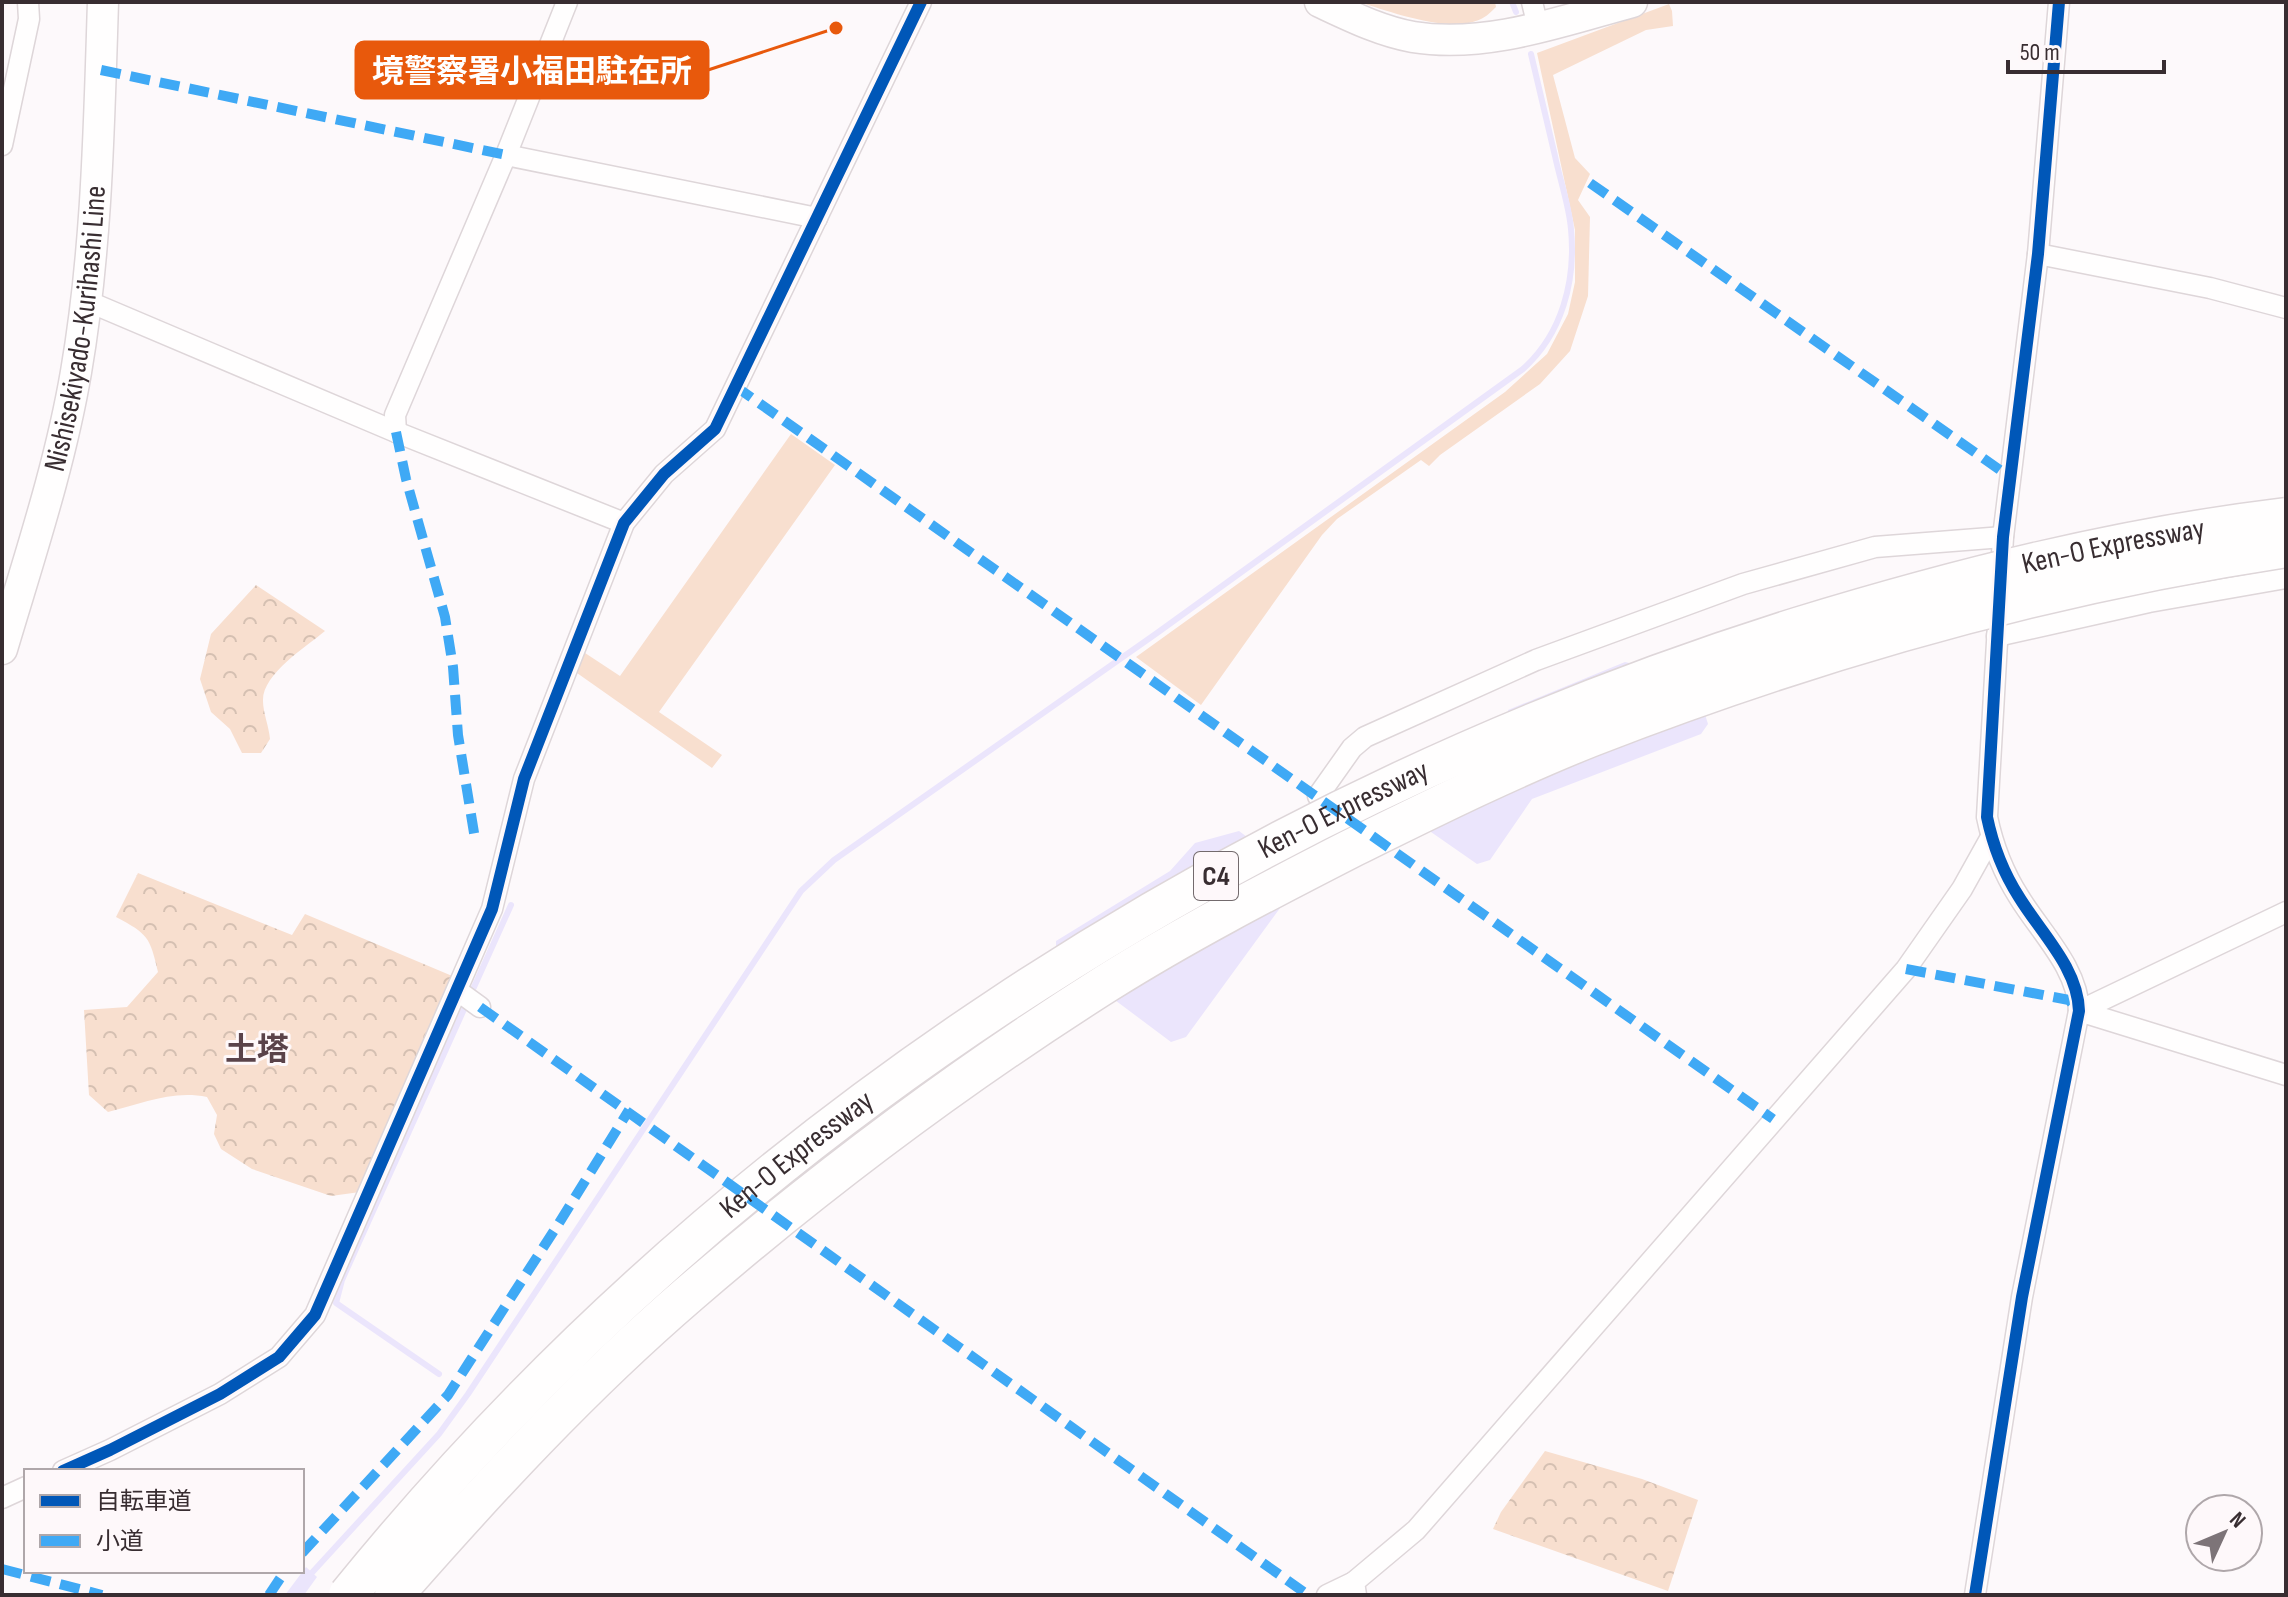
<svg xmlns="http://www.w3.org/2000/svg" width="2288" height="1597" font-family="'Sofia Sans Condensed','Noto Sans JP',sans-serif">
<style>
.grass{fill:#f8dfcf}
.forest{fill:url(#forest-crowns)}
.water{fill:#ebe5fc}
.lines{fill:none;stroke-linecap:round;stroke-linejoin:round}
.stream{stroke:#ebe5fc;stroke-width:6}
.street-casing{stroke:#ded6d9;stroke-width:23}
.secondary-casing{stroke:#ded6d9;stroke-width:33}
.street{stroke:#fffefe;stroke-width:20}
.secondary{stroke:#fffefe;stroke-width:30}
.highway-bridge-casing{stroke:#ded6d9;stroke-width:41;stroke-linecap:butt}
.highway-bridge{stroke:#fffefe;stroke-width:38}
.quiet{stroke:#3fa9f5;stroke-width:10;stroke-dasharray:20 10;stroke-linecap:butt}
.cycleway-casing{stroke:#fef8fa;stroke-width:17}
.cycleway{stroke:#0057b8;stroke-width:12}
.labels{text-anchor:middle;dominant-baseline:central;stroke-width:6;stroke-linejoin:round;paint-order:stroke}
.shield{fill:#fef8fa;stroke:#736a6d;stroke-width:2}
.shield-label{font-size:28px;font-weight:bold;fill:#382d31}
.street-label{font-size:30px;fill:#382d31;stroke:#fef8fa}
.neighbourhood-label{font-size:32px;font-weight:bold;fill:#5a434a;stroke:#fef8fa}
.leader{fill:none;stroke:#e8590c;stroke-width:3}
.callout-dot{fill:#e8590c;stroke:#fef8fa;stroke-width:3}
.callout{fill:#e8590c;stroke:#e8590c;stroke-width:3}
.callout-label{font-size:32px;text-anchor:middle;font-weight:bold;fill:#fff}
</style>
<defs>
<pattern id="forest-crowns" width="20" height="18" patternUnits="userSpaceOnUse" patternTransform="scale(2)"><rect width="20" height="18" fill="#f8dfcf"/><path d="M2 6a3 3 0 1 1 6 0M12 15a3 3 0 1 1 6 0" fill="none" stroke="#d5c0b2"/></pattern>
</defs>
<rect width="100%" height="100%" fill="#fdf9fb"/>
<g class="grass">
<path d="M1359 2H1495L1496 7C1492 11 1486 17 1481 19 1450 34 1391 12 1359 2Z"/>
<polygon points="1669,4 1672,11 1673,26 1646,30 1553,75 1575,158 1590,174 1578,200 1590,217 1588,296 1570,351 1540,384 1440,455 1429,466 1421,460 1337,519 1322,535 1201,705 1136,657 1505,392 1547,354 1568,314 1575,282 1575,230 1537,53"/>
<polygon points="791,434 835,465 659,712 722,755 712,768 577,673 582,651 620,676"/>
</g>
<g class="forest">
<path d="M256 585 325 631C306 647 262 674 263 701 263 712 269 727 270 739L261 753H242L230 729 211 712 200 679 211 634Z"/>
<path d="M138 873 292 935 305 914 457 978 360 1192 331 1196 252 1169 221 1149 214 1134 217 1115 207 1097C171 1090 142 1104 108 1112L89 1095 84 1010 127 1007 158 972C150 937 148 934 116 917Z"/>
<polygon points="1545,1451 1642,1479 1698,1500 1668,1591 1493,1529 1501,1512"/>
</g>
<g class="water">
<polygon points="1625,662 1638,665 1702,705 1708,724 1701,734 1532,799 1490,860 1477,864 1395,807 1391,794 1507,725 1508,710"/>
<polygon points="1239,831 1302,878 1186,1037 1171,1042 1056,956 1056,941 1170,871 1195,843"/>
<polygon points="306,1567 317,1577 304,1595 285,1595"/>
</g>
<g class="lines">
<g class="stream">
<polyline points="1512,2 1516,12"/>
<polyline points="439,1374 336,1303 342,1280 511,905"/>
<path d="M308 1577 439 1434 468 1394 801 891 834 860 1157 633 1523 369C1562 334 1576 281 1571 229 1569 205 1560 180 1555 156 1547 122 1539 88 1531 54"/>
</g>
<defs>
<g id="street">
<polyline points="1532,2 1538,27"/>
<polyline points="2,145 29,19 28,2"/>
<polyline points="506,155 817,218"/>
<polyline points="2038,254 2210,288 2286,308"/>
<polyline points="87,301 396,432 624,523"/>
<polyline points="396,432 395,415 506,155 567,2"/>
<polyline points="1997,636 2149,602 2286,578"/>
<polyline points="1318,796 1352,748 1365,737 1536,660 1743,584 1875,547 2003,537"/>
<polyline points="458,991 480,1007"/>
<polyline points="2079,1011 2286,912"/>
<polyline points="2079,1011 2286,1075"/>
<polyline points="63,1471 110,1450 220,1394 279,1357 315,1315 492,909 524,779 624,523 664,474 715,429 921,2"/>
<polyline points="2,1498 26,1487"/>
<polyline points="1327,1595 1354,1582"/>
<polyline points="1356,1595 1354,1582 1416,1530 1906,969 1962,889 1991,837"/>
<path d="M1975 1595 2022 1297 2079 1011C2078 968 2041 933 2019 897 2003 872 1993 846 1987 817L2003 537 2038 254 2059 2"/>
</g>
<g id="secondary">
<path d="M1320 2C1350 16 1380 31 1413 37 1486 49 1562 21 1632 2"/>
<path id="s1" d="M2 649C29 558 60 466 76 372 97 250 99 126 103 2"/>
</g>
</defs>
<use href="#street" class="street-casing"/>
<use href="#secondary" class="secondary-casing"/>
<use href="#street" class="street"/>
<use href="#secondary" class="secondary"/>
<defs>
<g id="highway-bridge">
<path id="s2" d="M348 1595C719 1137 1236 803 1797 627 1957 578 2120 537 2286 517"/>
<path d="M394 1595C487 1489 582 1386 689 1294 820 1181 960 1076 1107 983 1185 934 1268 891 1350 849 1429 810 1509 770 1592 737 1816 650 2048 584 2286 548"/>
</g>
</defs>
<use href="#highway-bridge" class="highway-bridge-casing"/>
<use href="#highway-bridge" class="highway-bridge"/>
<g class="quiet">
<polyline points="101,70 506,155"/>
<polyline points="1590,183 2010,477"/>
<polyline points="735,386 1773,1119"/>
<polyline points="396,432 406,479 445,617 453,667 458,735 475,839"/>
<polyline points="1906,969 2069,1000 2079,1011"/>
<polyline points="480,1007 1308,1595"/>
<polyline points="302,1553 448,1395 559,1223 629,1110"/>
<polyline points="2,1569 102,1595"/>
<polyline points="269,1595 285,1571"/>
</g>
<defs>
<g id="cycleway">
<polyline points="63,1471 110,1450 220,1394 279,1357 315,1315 492,909 524,779 624,523 664,474 715,429 921,2"/>
<path d="M1975 1595 2022 1297 2079 1011C2078 968 2041 933 2019 897 2003 872 1993 846 1987 817L2003 537 2038 254 2059 2"/>
</g>
</defs>
<use href="#cycleway" class="cycleway-casing"/>
<use href="#cycleway" class="cycleway"/>
</g>
<g class="labels">
<rect class="shield" x="1194" y="852" width="44" height="48" rx="6"/>
<g class="shield-label">
<text x="1216" y="876">C4</text>
</g>
<g class="street-label">
<text stroke="none"><textPath href="#s1" startOffset="330">Nishisekiyado-Kurihashi Line</textPath></text>
<text stroke="none"><textPath href="#s2" startOffset="2094">Ken-O Expressway</textPath></text>
<text stroke="none"><textPath href="#s2" startOffset="1278">Ken-O Expressway</textPath></text>
<text stroke="none"><textPath href="#s2" startOffset="630">Ken-O Expressway</textPath></text>
</g>
<g class="neighbourhood-label">
<text x="257" y="1050">土塔</text>
</g>
</g>
<path class="leader" d="M836 28L708 70"/>
<circle class="callout-dot" cx="836" cy="28" r="8"/>
<rect class="callout" x="356" y="42" width="352" height="56" rx="8"/>
<g class="callout-label">
<text x="532" y="82">境警察署小福田駐在所</text>
</g>
<rect width="2288" height="1597" fill="none" stroke="#382d31" stroke-width="8"/>
<rect x="24" y="1469" width="280" height="104" fill="#fef8fa" stroke="#afa7aa" stroke-width="2"/>
<rect x="40" y="1495" width="40" height="12" fill="#0057b8" stroke="#afa7aa" stroke-width="2"/>
<text x="96" y="1509" font-size="24" fill="#382d31">自転車道</text>
<rect x="40" y="1535" width="40" height="12" fill="#3fa9f5" stroke="#afa7aa" stroke-width="2"/>
<text x="96" y="1549" font-size="24" fill="#382d31">小道</text>
<g transform="translate(2224 1533) rotate(46)"><circle r="38" fill="#fef8fa" stroke="#afa7aa" stroke-width="2"/>
<path d="M0-6L14 30L0 20L-14 30Z" fill="#7d7478"/>
<text y="-12" font-size="22" font-weight="bold" text-anchor="middle" fill="#382d31">N</text>
</g>
<path d="M2008 60v12h156v-12" fill="none" stroke="#382d31" stroke-width="4"/>
<text x="2020" y="60" font-size="24" fill="#382d31" stroke="#fef8fa" stroke-width="6" paint-order="stroke">50 m</text>
</svg>
